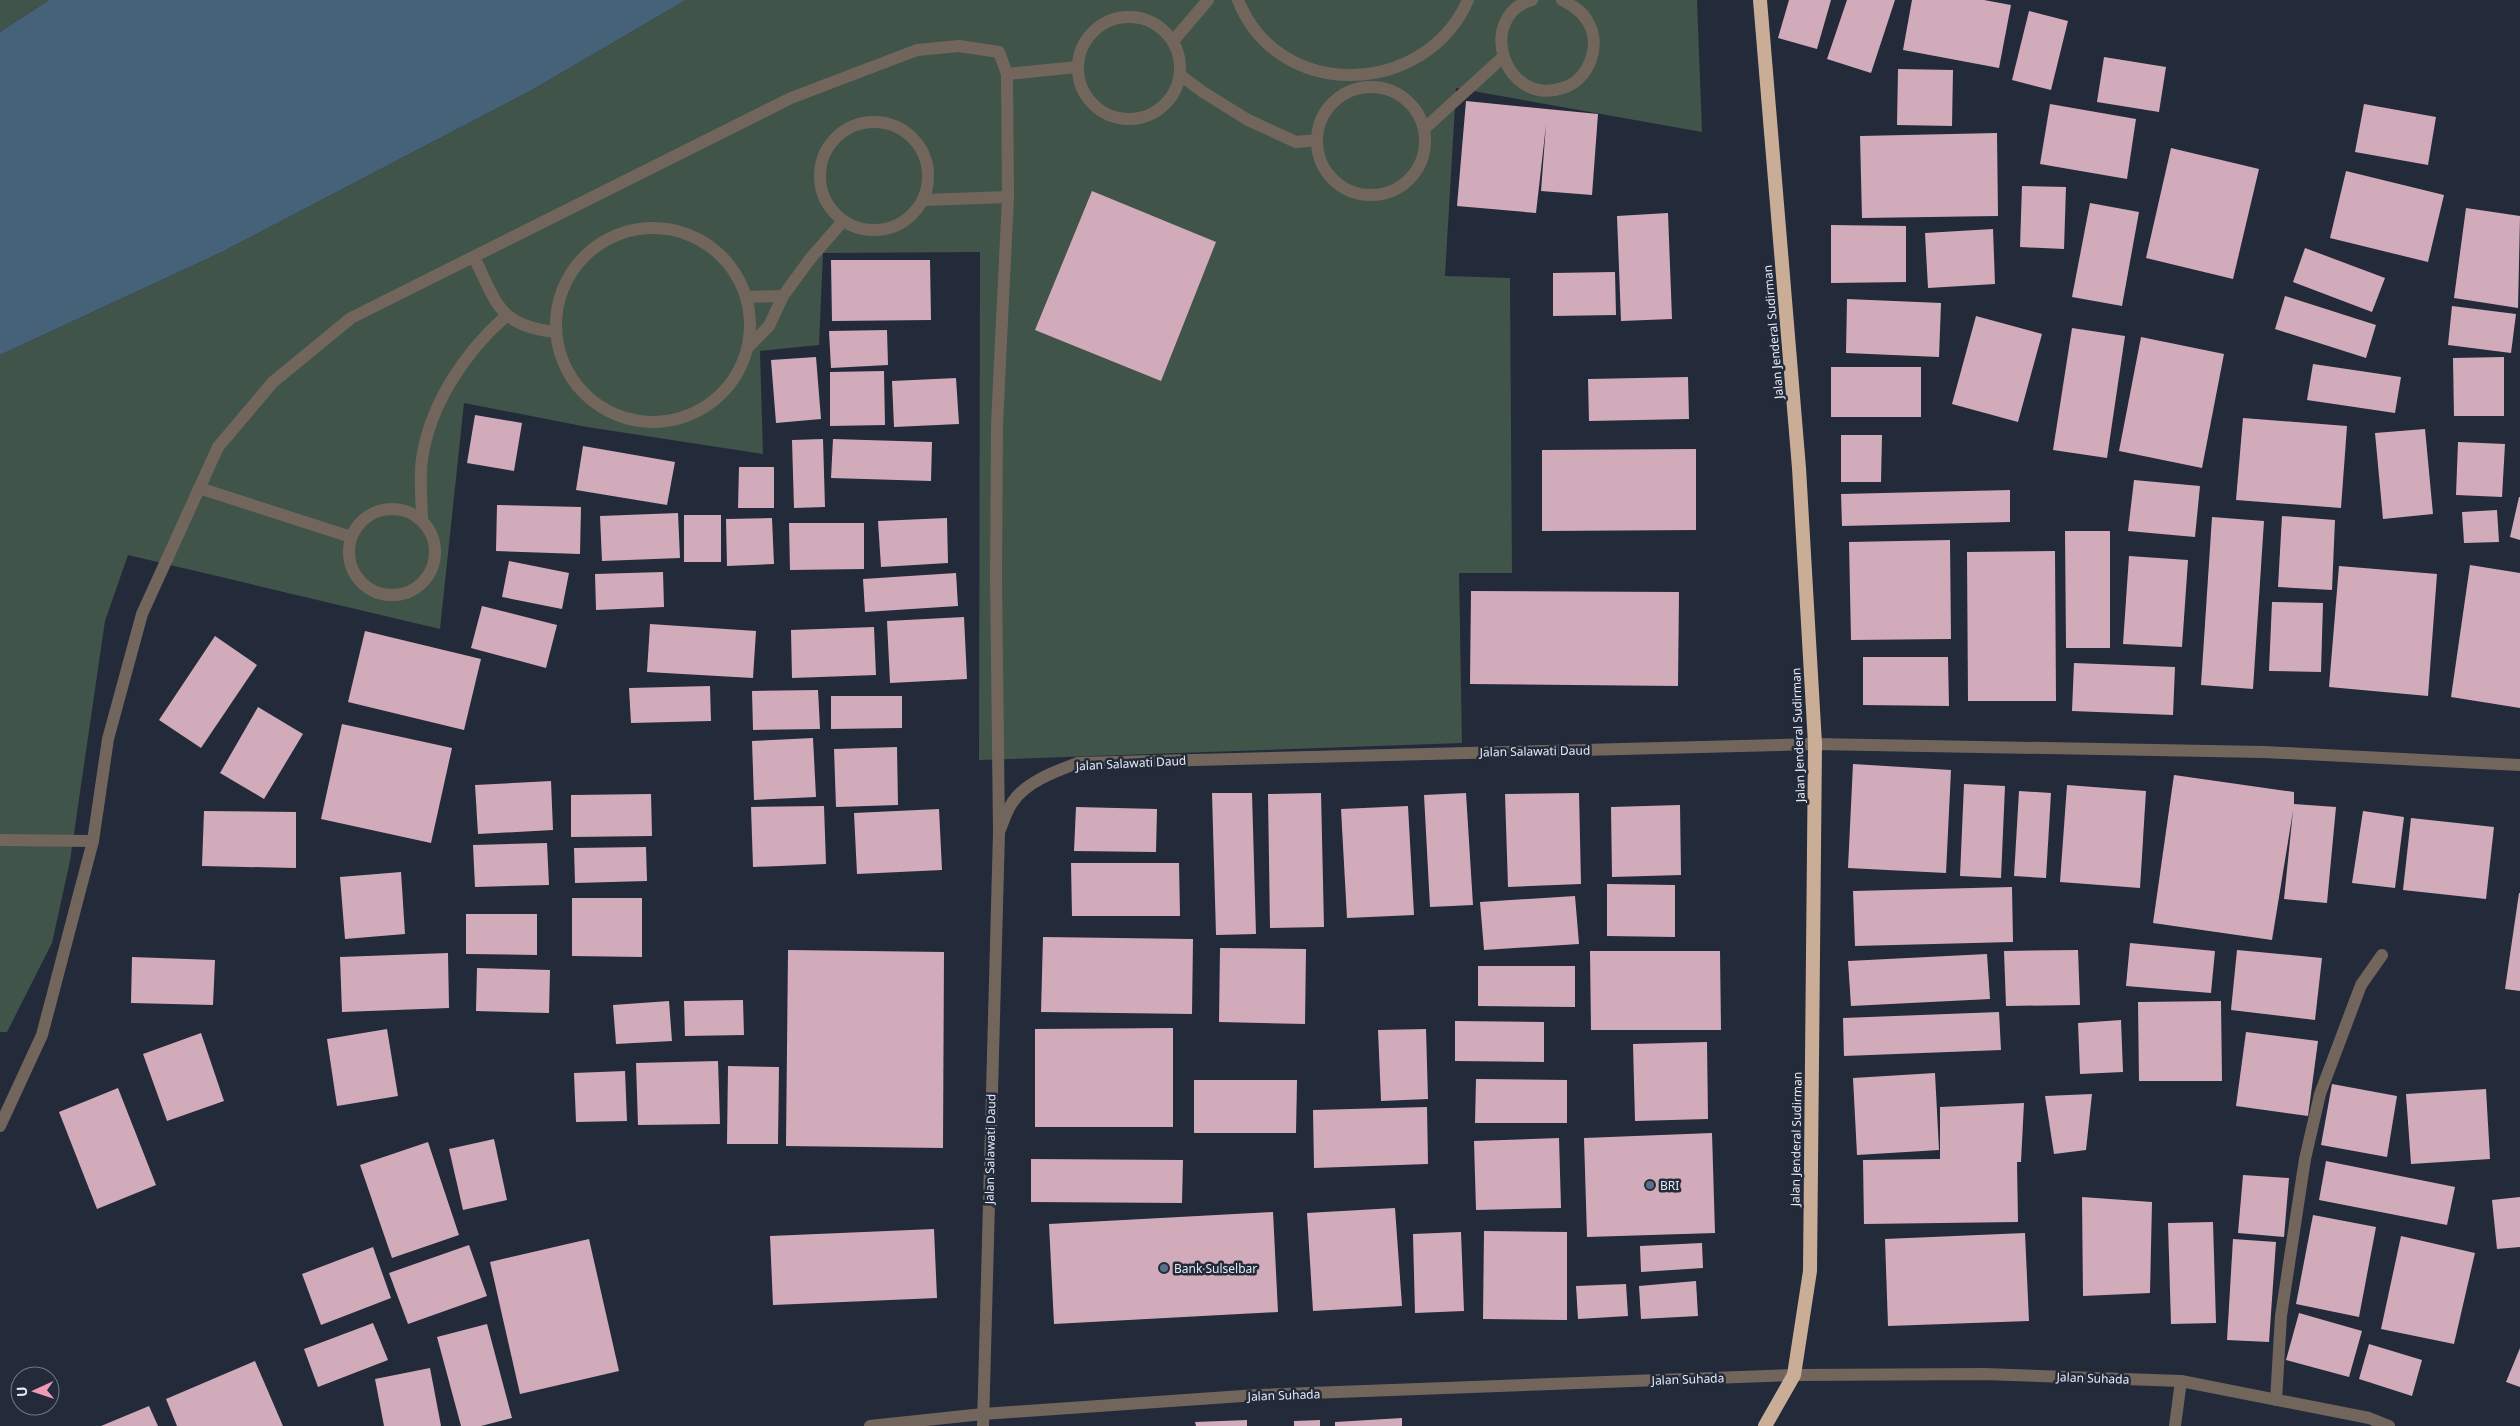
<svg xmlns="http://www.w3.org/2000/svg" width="2520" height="1426" font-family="'Noto Sans',sans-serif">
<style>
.green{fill:#405449}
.water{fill:#456278}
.building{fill:#d2abba}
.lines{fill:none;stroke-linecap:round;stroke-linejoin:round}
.service{stroke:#72665c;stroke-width:12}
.minor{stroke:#72665c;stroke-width:12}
.trunk{stroke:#c9ad96;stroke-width:14}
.service-dot{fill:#5c6f8a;stroke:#232a3a;stroke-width:2}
.labels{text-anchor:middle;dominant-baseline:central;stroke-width:5;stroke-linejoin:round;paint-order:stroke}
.street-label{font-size:12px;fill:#e6ebf6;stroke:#232a3a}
.poi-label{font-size:12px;fill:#e6ebf6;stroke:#232a3a;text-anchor:start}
</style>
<rect width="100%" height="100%" fill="#232a3a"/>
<g class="green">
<polygon points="0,0 49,0 0,32"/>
<polygon points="686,0 1697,0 1702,132 1456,88 1445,276 1510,278 1512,573 1459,573 1462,743 979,760 980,252 823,253 819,345 760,351 763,454 587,427 464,403 440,629 128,555 105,621 70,861 52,943 7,1032 0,1032 0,355 222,252 532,90"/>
</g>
<polygon class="water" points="49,0 686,0 532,90 222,252 0,355 0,32"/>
<g class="building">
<polygon points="1789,0 1831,0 1817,49 1778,38"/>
<polygon points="1847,0 1895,0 1871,73 1827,59"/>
<polygon points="1912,0 1984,0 2011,5 1999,68 1903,50"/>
<polygon points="2029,11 2068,21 2051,90 2012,80"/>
<polygon points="2104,57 2166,67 2159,112 2097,102"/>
<polygon points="1898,69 1953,70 1952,126 1897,125"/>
<polygon points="1466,101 1598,114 1592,195 1541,191 1546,125 1536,213 1457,206"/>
<polygon points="2050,104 2136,119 2127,179 2040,164"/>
<polygon points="2364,104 2436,117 2428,165 2355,152"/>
<polygon points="1997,133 1998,216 1862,218 1860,136"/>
<polygon points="2171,148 2259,169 2233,279 2146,258"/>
<polygon points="2346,171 2444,195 2428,262 2330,238"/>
<polygon points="2022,186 2066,187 2064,249 2020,247"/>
<polygon points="1092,191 1216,242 1161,381 1035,330"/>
<polygon points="2090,203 2139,212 2122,306 2072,297"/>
<polygon points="2466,208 2520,216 2518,308 2454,298"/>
<polygon points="1668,213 1672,319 1621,321 1617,216"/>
<polygon points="1831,225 1906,226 1906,282 1831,283"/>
<polygon points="1993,229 1995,284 1928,288 1925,233"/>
<polygon points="2305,248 2385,278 2372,312 2293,282"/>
<polygon points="831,260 930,260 931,320 832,321"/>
<polygon points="1615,272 1616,315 1553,316 1553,273"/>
<polygon points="2285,296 2376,325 2366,358 2275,329"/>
<polygon points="1847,299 1941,303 1939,357 1846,353"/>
<polygon points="2452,306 2516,314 2511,353 2448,345"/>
<polygon points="1976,316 2042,334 2018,422 1952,404"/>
<polygon points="2072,328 2125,336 2107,458 2053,450"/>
<polygon points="887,330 888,365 831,368 829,331"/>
<polygon points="2141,337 2224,354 2202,468 2119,451"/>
<polygon points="816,357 821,419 776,423 771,360"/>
<polygon points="2504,357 2504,416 2454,416 2453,358"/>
<polygon points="2313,364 2401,377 2395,413 2307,400"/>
<rect x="1831" y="367" width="90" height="50"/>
<polygon points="884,371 885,425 830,426 830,372"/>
<polygon points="1688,377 1689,419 1589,421 1588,379"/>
<polygon points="956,378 959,424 894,427 892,381"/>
<polygon points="475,415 522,423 514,471 467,463"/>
<polygon points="2243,418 2347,426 2341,508 2236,500"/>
<polygon points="2425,429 2433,514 2383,519 2375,433"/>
<polygon points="1841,435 1882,435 1881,482 1841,482"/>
<polygon points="823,439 825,507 794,508 792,440"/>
<polygon points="833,439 932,442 931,481 831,478"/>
<polygon points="2458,442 2505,444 2502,497 2456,495"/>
<polygon points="583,446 675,462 667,505 576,490"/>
<polygon points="1696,449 1696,530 1542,531 1542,450"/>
<polygon points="739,467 774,467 774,508 738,508"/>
<polygon points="2134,480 2200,486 2195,537 2128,531"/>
<polygon points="2010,490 2010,522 1842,526 1841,494"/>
<polygon points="2519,497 2520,497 2520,540 2510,537"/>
<polygon points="497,505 581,507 580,554 496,551"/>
<polygon points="2497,510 2499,542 2464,543 2462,512"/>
<polygon points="678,513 680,558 602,561 600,516"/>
<rect x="684" y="515" width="37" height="47"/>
<polygon points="2282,516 2335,520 2332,590 2278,587"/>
<polygon points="2212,517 2264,521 2253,689 2201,685"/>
<polygon points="772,518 774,564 727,566 726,519"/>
<polygon points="947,518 948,563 881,567 878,521"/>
<polygon points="789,523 864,523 864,569 790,570"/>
<polygon points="2065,531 2110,531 2110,648 2066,648"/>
<polygon points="1950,540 1951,639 1851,640 1849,542"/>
<polygon points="2055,551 2056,701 1968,701 1967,552"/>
<polygon points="2129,556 2188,560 2182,647 2123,644"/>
<polygon points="509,561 569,573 562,609 502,597"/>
<polygon points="2470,565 2520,573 2520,708 2451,697"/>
<polygon points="2339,566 2437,574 2428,696 2329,687"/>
<polygon points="663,572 664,607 596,610 595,574"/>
<polygon points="956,573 958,606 865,612 863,579"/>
<polygon points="1471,591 1679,592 1678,686 1470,684"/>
<polygon points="2272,602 2323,603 2321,672 2269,671"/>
<polygon points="482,606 557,625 546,668 471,648"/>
<polygon points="964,617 967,679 890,683 887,621"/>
<polygon points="650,624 756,631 753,678 647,672"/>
<polygon points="874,627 876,675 792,678 791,630"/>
<polygon points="365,631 481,659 464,730 348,702"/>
<polygon points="215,636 257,665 201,748 159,720"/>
<polygon points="1863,657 1948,657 1949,706 1863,705"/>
<polygon points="2074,663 2175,667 2173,715 2072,711"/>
<polygon points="710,686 711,721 631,723 629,688"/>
<polygon points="818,690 820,729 753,730 752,691"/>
<polygon points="831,696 902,696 902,728 831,729"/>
<polygon points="258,707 303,734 264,799 220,773"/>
<polygon points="342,724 452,748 431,843 321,819"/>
<polygon points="813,738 816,797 754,800 752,741"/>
<polygon points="897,747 898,805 836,807 834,749"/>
<polygon points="1853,764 1951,770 1946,873 1848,868"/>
<polygon points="2174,775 2294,792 2294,804 2336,807 2327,903 2284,899 2293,811 2272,940 2153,923"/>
<polygon points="551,781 553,830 478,834 475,785"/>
<polygon points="1964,784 2005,786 2001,878 1960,876"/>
<polygon points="2067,785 2146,791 2140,888 2060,882"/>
<polygon points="2019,791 2051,793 2046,878 2014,876"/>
<polygon points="1212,793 1252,793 1256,934 1216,935"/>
<polygon points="1321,793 1324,927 1270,928 1268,794"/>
<polygon points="1466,793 1473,905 1430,907 1424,795"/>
<polygon points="1579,793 1581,884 1508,887 1505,794"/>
<polygon points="651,794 652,836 571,837 571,795"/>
<polygon points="1680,805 1681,875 1612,877 1611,807"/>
<polygon points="824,806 826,864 753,867 751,807"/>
<polygon points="1408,806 1414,915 1347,918 1341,809"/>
<polygon points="1076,807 1157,809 1156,852 1074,851"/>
<polygon points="939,809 942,870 857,874 854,813"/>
<polygon points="204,811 296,812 296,868 202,866"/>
<polygon points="2363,811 2404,817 2395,888 2352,883"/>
<polygon points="2411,818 2494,827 2486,899 2403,890"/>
<polygon points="547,843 549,885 475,887 473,845"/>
<polygon points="646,847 647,881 575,883 574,848"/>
<polygon points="1071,863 1179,863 1180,916 1072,916"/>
<polygon points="401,872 405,934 345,939 340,877"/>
<polygon points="1607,884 1675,885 1675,937 1607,936"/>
<polygon points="2012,887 2013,942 1855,946 1853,891"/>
<polygon points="2519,893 2520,893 2520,991 2505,989"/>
<polygon points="1575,896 1579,944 1484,950 1480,902"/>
<polygon points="572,898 642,898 642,957 572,956"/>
<polygon points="466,914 537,914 537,955 466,954"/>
<polygon points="1043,937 1193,939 1192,1014 1041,1012"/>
<polygon points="2130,943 2215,951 2211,993 2126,986"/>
<polygon points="1220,948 1306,949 1305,1024 1219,1022"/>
<polygon points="788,950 944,952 943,1148 786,1146"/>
<polygon points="2078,950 2080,1005 2006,1006 2004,951"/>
<polygon points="2237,950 2322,958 2315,1020 2231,1010"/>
<polygon points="1590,951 1720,951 1721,1030 1591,1030"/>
<polygon points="448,953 449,1008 342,1012 340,957"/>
<polygon points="1987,954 1990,999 1851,1006 1848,961"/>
<polygon points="132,957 215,960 213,1005 131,1003"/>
<polygon points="1478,966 1575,966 1575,1007 1478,1006"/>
<polygon points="477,968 550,970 549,1013 476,1011"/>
<polygon points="743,1000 744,1035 685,1036 684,1001"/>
<polygon points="669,1001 672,1041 616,1044 613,1005"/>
<polygon points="2221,1001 2222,1081 2139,1081 2138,1002"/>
<polygon points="1999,1012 2001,1050 1844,1056 1843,1018"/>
<polygon points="2121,1020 2123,1072 2080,1074 2078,1023"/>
<polygon points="1455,1021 1544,1022 1544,1062 1455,1061"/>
<polygon points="1173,1028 1173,1127 1035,1127 1035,1029"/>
<polygon points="387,1029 398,1096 337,1106 327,1039"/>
<polygon points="1426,1029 1428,1099 1381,1101 1378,1030"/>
<polygon points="2246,1032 2318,1041 2308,1116 2236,1106"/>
<polygon points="201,1033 224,1101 167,1121 143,1054"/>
<polygon points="1707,1042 1708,1119 1635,1121 1633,1044"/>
<polygon points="718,1061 720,1124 638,1125 636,1063"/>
<polygon points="728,1066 779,1067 778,1144 727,1144"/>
<polygon points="625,1071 627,1121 576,1122 574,1073"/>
<polygon points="1935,1073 1939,1150 1857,1155 1853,1078"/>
<polygon points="1476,1079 1567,1080 1567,1123 1475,1123"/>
<polygon points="1194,1080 1297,1080 1296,1133 1194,1133"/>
<polygon points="2332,1084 2397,1096 2387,1157 2321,1145"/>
<polygon points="118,1088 156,1185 97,1209 59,1112"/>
<polygon points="2486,1089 2490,1159 2411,1164 2406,1094"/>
<polygon points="2092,1094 2086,1150 2054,1154 2045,1096"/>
<polygon points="2024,1103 2021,1162 2017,1162 2018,1222 1864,1224 1863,1160 1940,1159 1940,1107"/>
<polygon points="1427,1107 1428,1164 1314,1168 1313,1110"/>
<polygon points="1712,1133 1715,1233 1587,1237 1584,1138"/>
<polygon points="1559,1138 1561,1208 1476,1210 1474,1141"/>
<polygon points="494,1139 507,1200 463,1210 449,1149"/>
<polygon points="428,1142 459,1235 392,1258 360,1165"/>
<polygon points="1031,1159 1183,1160 1182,1203 1031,1202"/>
<polygon points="2326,1161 2455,1187 2447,1225 2319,1200"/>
<polygon points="2243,1175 2289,1178 2284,1237 2238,1233"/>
<polygon points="2082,1197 2152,1202 2150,1293 2083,1296"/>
<polygon points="2520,1197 2520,1247 2497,1249 2492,1200"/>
<polygon points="1395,1208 1402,1306 1313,1311 1307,1213"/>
<polygon points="1273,1212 1278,1312 1054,1324 1049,1224"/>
<polygon points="2313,1215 2376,1227 2359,1317 2296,1304"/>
<polygon points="2213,1222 2216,1323 2171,1324 2168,1223"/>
<polygon points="934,1229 937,1298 773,1305 770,1236"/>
<polygon points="1484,1231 1567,1232 1567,1320 1483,1319"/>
<polygon points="1461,1232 1464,1311 1415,1313 1413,1234"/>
<polygon points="2025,1233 2029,1321 1888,1326 1885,1239"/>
<polygon points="2401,1236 2475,1253 2454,1344 2381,1329"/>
<polygon points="589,1239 619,1371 520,1394 490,1262"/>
<polygon points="2233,1239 2276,1242 2269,1342 2227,1340"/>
<polygon points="1702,1243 1703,1268 1641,1272 1640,1246"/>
<polygon points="469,1245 487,1296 408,1324 389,1273"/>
<polygon points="373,1247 391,1298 321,1325 302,1274"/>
<polygon points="1696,1281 1698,1316 1641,1319 1639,1286"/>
<polygon points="1626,1284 1628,1316 1578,1319 1576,1286"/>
<polygon points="2299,1313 2362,1331 2349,1377 2286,1360"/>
<polygon points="373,1323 388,1360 318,1387 304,1349"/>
<polygon points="487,1324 512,1418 481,1426 461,1426 437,1337"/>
<polygon points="2369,1344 2422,1360 2412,1396 2359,1379"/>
<polygon points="2520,1348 2520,1387 2506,1382"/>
<polygon points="255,1361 283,1426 177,1426 166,1399"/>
<polygon points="430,1368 441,1426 384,1426 375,1379"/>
<polygon points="149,1406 158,1426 101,1426"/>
<polygon points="1402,1418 1402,1426 1335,1426 1335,1422"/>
<polygon points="1247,1420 1247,1426 1196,1426 1195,1422"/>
<polygon points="1320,1420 1320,1426 1294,1426 1294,1421"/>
</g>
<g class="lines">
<g class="service">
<path d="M1238 0C1278 102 1425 98 1468 0"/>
<path d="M1532 0C1476 16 1503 107 1563 88 1589 80 1602 45 1588 22 1582 11 1573 6 1562 0"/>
<circle cx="1129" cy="68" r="51"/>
<polyline points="1173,41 1208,0"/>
<polyline points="1007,74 1077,67"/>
<polyline points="1180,75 1203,92 1248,120 1296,142 1317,140"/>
<circle cx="1371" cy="141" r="54"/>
<circle cx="874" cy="176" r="54"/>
<polyline points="1424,129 1503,57"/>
<polyline points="923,200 1008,197"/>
<circle cx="653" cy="325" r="97"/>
<path d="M474 257C497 304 499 326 556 332"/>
<polyline points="747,297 783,296"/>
<polyline points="749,346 769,326 783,296 810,259 843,221"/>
<polyline points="199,488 351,537"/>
<circle cx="392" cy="552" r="43"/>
<path d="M422 521C422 501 419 479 422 459 430 404 465 352 506 316"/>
<polyline points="0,840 93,841"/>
</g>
<g class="minor">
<polyline points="0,1126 42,1035 93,841 108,739 142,614 218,447 273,382 351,318 791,98 917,50 959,46 999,52 1007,74 1008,197 997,424 996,577 999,832"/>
<polyline points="2276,1400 2281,1316 2305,1159 2320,1094 2361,985 2382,955"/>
<polyline points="870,1426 983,1414 1257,1395 1794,1375 1984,1374 2181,1381 2369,1418 2389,1426"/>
<path d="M983 1426 999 832C1003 823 1006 812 1012 803 1025 782 1056 771 1078 763L1815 744 2264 752 2520 765"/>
<polyline points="2175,1426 2181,1381"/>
</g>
<polyline class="trunk" points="1760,0 1799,468 1815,744 1810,1271 1794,1375 1765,1426"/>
</g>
<g class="service-dot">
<circle cx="1650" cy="1185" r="5"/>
<circle cx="1164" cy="1268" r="5"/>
</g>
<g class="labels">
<g class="street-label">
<text transform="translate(1773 332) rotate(-95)">Jalan Jenderal Sudirman</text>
<text transform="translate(1798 735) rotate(-92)">Jalan Jenderal Sudirman</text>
<text transform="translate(1535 751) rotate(-1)">Jalan Salawati Daud</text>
<text transform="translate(1131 763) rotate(-3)">Jalan Salawati Daud</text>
<text transform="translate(1796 1139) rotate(-89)">Jalan Jenderal Sudirman</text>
<text transform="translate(990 1149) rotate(-89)">Jalan Salawati Daud</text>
<text transform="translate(2093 1378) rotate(2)">Jalan Suhada</text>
<text transform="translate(1688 1379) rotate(-2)">Jalan Suhada</text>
<text transform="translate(1284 1395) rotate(-2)">Jalan Suhada</text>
</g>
<g class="poi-label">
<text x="1660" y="1185">BRI</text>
<text x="1174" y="1268">Bank Sulselbar</text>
</g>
</g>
<g transform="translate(35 1391) rotate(267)"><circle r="24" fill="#232a3a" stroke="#717785"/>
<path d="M0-4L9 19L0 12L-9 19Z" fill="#ef9ab8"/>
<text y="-8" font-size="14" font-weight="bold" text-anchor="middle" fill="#e6ebf6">U</text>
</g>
</svg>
